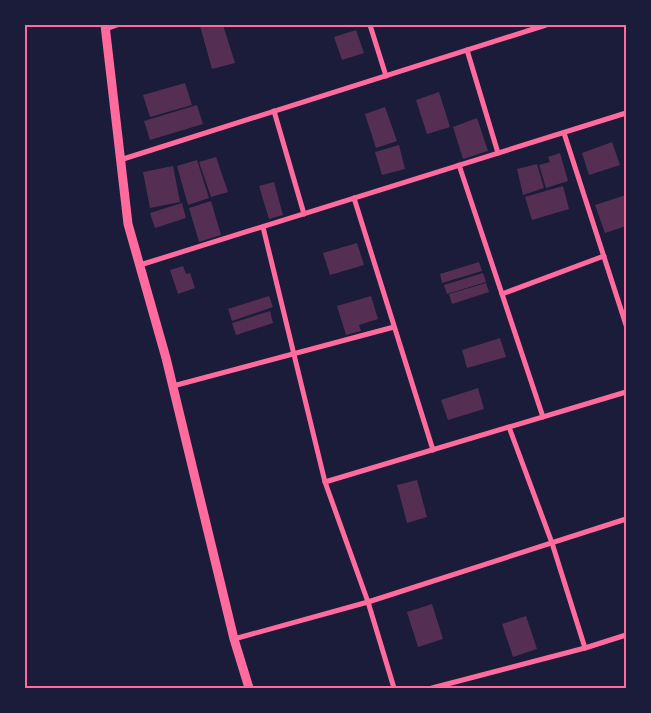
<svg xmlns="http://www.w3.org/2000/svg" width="651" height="713" font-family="'Golos Text',sans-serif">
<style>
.building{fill:#542f53}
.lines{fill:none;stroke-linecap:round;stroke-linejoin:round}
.minor{stroke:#ff6b9d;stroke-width:5}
.tertiary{stroke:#ff6b9d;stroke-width:9}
.neatline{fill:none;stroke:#ff6b9d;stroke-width:2}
</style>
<rect width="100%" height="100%" fill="#1b1b3a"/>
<g class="building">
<polygon points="203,25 223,25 235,63 212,69 200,26"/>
<polygon points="356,30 364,53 342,60 334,37"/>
<polygon points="185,83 192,105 150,117 143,95"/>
<polygon points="439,92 450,127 427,134 416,100"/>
<polygon points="197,105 203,124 150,140 144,121"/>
<polygon points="385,107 397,141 376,148 365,114"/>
<polygon points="477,118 488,151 463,159 453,127"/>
<polygon points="612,142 620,165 589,175 582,153"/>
<polygon points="399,145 405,169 382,175 375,152"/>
<polygon points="560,153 568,181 546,188 539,165 550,162 548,157"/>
<polygon points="216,157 228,192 211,197 199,162"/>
<polygon points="197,160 209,198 188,205 177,166"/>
<polygon points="537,164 544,188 523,195 517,169"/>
<polygon points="173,166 180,202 150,208 143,172"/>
<polygon points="274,182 283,215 269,219 259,186"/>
<polygon points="563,186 569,209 532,220 525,197"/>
<polygon points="626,195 626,226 605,233 595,205"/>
<polygon points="211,201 221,235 199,242 189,208"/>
<polygon points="182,203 186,218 155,228 150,213"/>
<polygon points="357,243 364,265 330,275 323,253"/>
<polygon points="479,262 482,271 442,283 440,274"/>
<polygon points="183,266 186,274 190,273 195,288 178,294 170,270"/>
<polygon points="483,273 486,282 447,294 444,285"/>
<polygon points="486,283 489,292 452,304 449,294"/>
<polygon points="269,296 273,307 232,321 228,309"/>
<polygon points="371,296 378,319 359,325 361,331 346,335 337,306"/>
<polygon points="270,311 273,323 236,335 232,323"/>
<polygon points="500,338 506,357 467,368 462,350"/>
<polygon points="478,388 484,409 448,420 441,400"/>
<polygon points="417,480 427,517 407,523 397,485"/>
<polygon points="432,604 443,639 418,647 407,612"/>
<polygon points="526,616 537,649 513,657 502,624"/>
</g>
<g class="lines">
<g class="minor">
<polyline points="370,25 386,76"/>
<polyline points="106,29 117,25"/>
<polyline points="467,50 498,153"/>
<polyline points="274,111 304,214"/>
<polyline points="564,133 626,325"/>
<polyline points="120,160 546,25"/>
<polyline points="459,165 543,417"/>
<polyline points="354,198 433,450"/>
<polyline points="263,227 325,482 626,392"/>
<polyline points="140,265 626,113"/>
<polyline points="502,294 604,256"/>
<polyline points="173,386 394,327"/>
<polyline points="509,427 552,543 585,648"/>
<polyline points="325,482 368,602 394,688"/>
<polyline points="234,639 368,602 626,519"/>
<polyline points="432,688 585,648 626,635"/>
</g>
<polyline class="tertiary" points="105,25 128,224 166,358 234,639 249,688"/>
</g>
<rect width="651" height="713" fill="none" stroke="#1b1b3a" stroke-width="52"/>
<rect x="26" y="26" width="599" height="661" class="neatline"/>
</svg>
